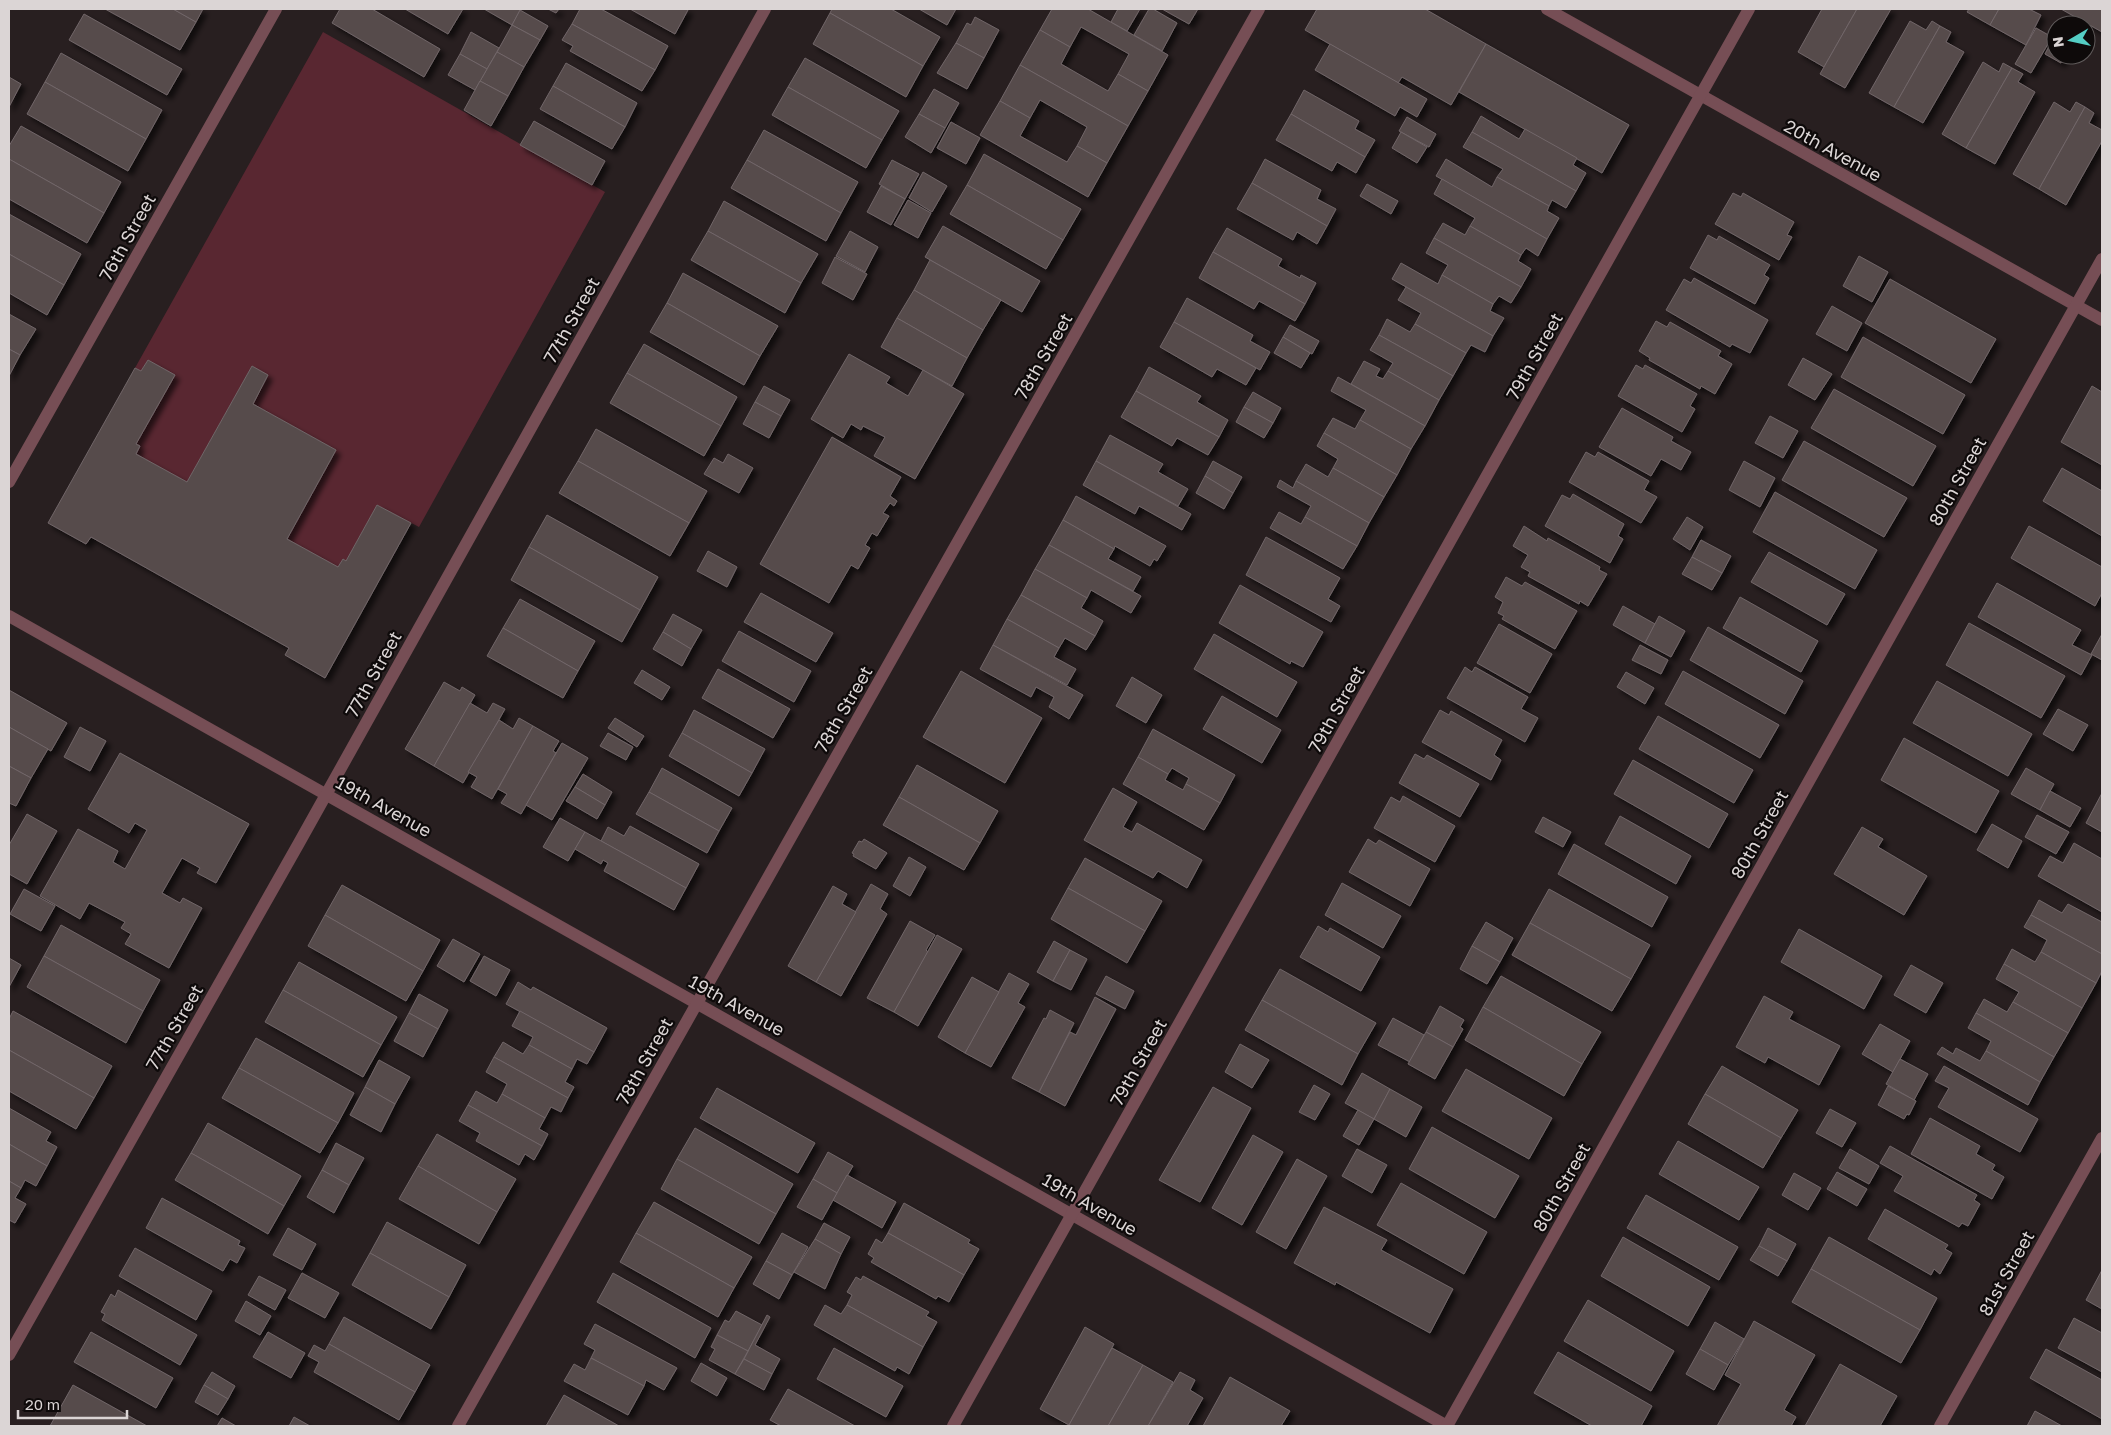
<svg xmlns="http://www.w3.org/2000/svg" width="2111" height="1435" font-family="'Golos Text',sans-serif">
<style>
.green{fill:#592731}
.building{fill:#564b4c;stroke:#716668;filter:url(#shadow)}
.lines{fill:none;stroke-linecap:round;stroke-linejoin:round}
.minor{stroke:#764e55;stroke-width:12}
.labels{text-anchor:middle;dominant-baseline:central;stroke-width:4.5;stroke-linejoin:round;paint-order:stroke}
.street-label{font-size:18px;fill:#dbd5d5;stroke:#0e0a0a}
</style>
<defs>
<filter id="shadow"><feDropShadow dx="4.5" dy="4.5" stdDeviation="2.5" flood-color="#0009"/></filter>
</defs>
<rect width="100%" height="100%" fill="#281f20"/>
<polygon class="green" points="323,32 605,192 419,527 377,505 346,561 343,559 338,567 287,539 336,450 253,404 268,376 252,366 187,482 136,454 140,446 136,444 174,375 148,360 141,371 135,368"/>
<g class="building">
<polygon points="105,9 173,9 196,22 180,50"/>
<polygon points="173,9 203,9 196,22"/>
<polygon points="340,9 372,9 440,49 424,77 332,23"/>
<polygon points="405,9 463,9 448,34"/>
<polygon points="484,9 521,9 512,25"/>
<polygon points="548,9 559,9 556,13"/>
<polygon points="580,9 601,9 668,46 655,70 572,24"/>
<polygon points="630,9 685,9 688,10 675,34"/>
<polygon points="832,9 891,9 940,37 923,66 830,13"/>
<polygon points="919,9 956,9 947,25"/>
<polygon points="1052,9 1088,9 1168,55 1148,91 1118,74 1129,54 1081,27 1070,47 1040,30"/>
<polygon points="1118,9 1140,9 1127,31 1111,22"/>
<polygon points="1149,9 1153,9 1177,23 1162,51 1134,35"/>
<polygon points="1162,9 1198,9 1189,24"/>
<polygon points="1317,9 1425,9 1486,44 1451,105 1402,77 1398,83 1305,30"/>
<polygon points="1822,9 1857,9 1824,67 1798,52"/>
<polygon points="1857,9 1891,9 1845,88 1820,74"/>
<polygon points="1969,9 1999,9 1990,25 1967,12"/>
<polygon points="1999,9 2029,9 2041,15 2026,45 1990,25"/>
<polygon points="2061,9 2102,9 2102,32"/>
<polygon points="520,10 548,26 540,40 512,25"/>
<polygon points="830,13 923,66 906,97 813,44"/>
<polygon points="84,14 182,69 167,95 69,40"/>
<polygon points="975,17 999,30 984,58 956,43 967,23 971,25"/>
<polygon points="1910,21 1926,30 1932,21 1940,26 1894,107 1869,93"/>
<polygon points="572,24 655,70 642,91 570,51 573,46 562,40"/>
<polygon points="512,25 540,40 524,67 497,52"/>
<polygon points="1940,26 1951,32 1946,42 1964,52 1923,123 1894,107"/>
<polygon points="2036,28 2052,37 2031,73 2015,64"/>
<polygon points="1040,30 1070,47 1061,64 1108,91 1118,74 1148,91 1128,126 1020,65"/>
<polygon points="471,32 499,48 487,69 460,54"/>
<polygon points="2056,33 2056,55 2066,55 2061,63 2045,54"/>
<polygon points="956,43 984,58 967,89 937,73"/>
<polygon points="1330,44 1427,99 1417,117 1400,107 1395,116 1315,70"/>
<polygon points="1486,44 1629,125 1602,173 1459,92"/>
<polygon points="497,52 524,67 508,96 480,81"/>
<polygon points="61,53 162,110 146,139 45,82"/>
<polygon points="460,54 487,69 475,90 448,75"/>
<polygon points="805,58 899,111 882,140 788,87"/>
<polygon points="1983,62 1999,72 2003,63 2012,68 1966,148 1942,134"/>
<polygon points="566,63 637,103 625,127 553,86"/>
<polygon points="1020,65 1128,126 1107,163 1077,146 1087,127 1040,100 1030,118 1000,101"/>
<polygon points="2012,68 2023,74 2018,82 2035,92 1995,164 1966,148"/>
<polygon points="9,77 21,84 9,107"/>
<polygon points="480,81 508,96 491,126 464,110"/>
<polygon points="45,82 146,139 128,171 27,114"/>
<polygon points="553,86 625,127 612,149 540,109"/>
<polygon points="788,87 882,140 866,168 772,115"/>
<polygon points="934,89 959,103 945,128 919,114"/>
<polygon points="1304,90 1359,121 1355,129 1375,140 1365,157 1291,114"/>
<polygon points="1000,101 1030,118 1020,136 1067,162 1077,146 1107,163 1088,197 980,135"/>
<polygon points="2054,102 2070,112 2076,102 2085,107 2039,189 2013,174"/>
<polygon points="2085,107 2094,113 2089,123 2102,130 2102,141 2066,205 2039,189"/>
<polygon points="919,114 945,128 931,153 905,137"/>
<polygon points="1291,114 1365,157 1356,173 1337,162 1332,171 1276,140"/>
<polygon points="1481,116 1519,139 1525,129 1577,158 1573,165 1586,173 1576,191 1472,132"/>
<polygon points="1407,117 1436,134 1429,147 1399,131"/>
<polygon points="534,121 605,161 592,185 520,145"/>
<polygon points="951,122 980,138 966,164 937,148"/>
<polygon points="21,126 121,182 104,213 9,159 9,146"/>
<polygon points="764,130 858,182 841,213 747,160"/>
<polygon points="1401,132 1427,147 1417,163 1392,148"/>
<polygon points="1472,132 1576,191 1566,208 1552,200 1549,206 1497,177 1503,169 1463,147"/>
<polygon points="984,154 1081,209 1063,240 967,185"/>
<polygon points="9,159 104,213 87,243 9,199"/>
<polygon points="1265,159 1321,190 1317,199 1336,209 1327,226 1252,183"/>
<polygon points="1446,159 1492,187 1497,177 1549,206 1547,211 1559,218 1547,239 1436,176"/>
<polygon points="747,160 841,213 826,241 731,188"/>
<polygon points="892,160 919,174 905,199 879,184"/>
<polygon points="923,172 947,186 932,212 909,198"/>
<polygon points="1442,179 1547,239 1538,256 1526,248 1521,255 1470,226 1475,218 1434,194"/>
<polygon points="1252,183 1327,226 1317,244 1297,232 1293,240 1237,209"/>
<polygon points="1367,184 1398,201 1391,214 1360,196"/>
<polygon points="967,185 1063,240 1046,269 950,214"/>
<polygon points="881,186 905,199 891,225 867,212"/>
<polygon points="1733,193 1741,197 1743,193 1794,222 1787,235 1792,237 1779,260 1715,224"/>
<polygon points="908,200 931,213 918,238 894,225"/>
<polygon points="724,201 818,254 801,283 708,231"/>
<polygon points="9,214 81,254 64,285 9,254"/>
<polygon points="1443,223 1465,235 1470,226 1521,255 1518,261 1531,269 1521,287 1434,238"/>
<polygon points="943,226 1040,281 1022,312 925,257"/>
<polygon points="1227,228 1282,259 1278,266 1300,278 1301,275 1316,283 1305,304 1213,252"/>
<polygon points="708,231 801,283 785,313 691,260"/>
<polygon points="850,231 878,247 865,272 836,256"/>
<polygon points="1708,235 1717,240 1719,236 1770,265 1764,275 1769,278 1755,304 1690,268"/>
<polygon points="1434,238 1521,287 1511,303 1499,296 1493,304 1442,275 1448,265 1426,253"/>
<polygon points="1213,252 1305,304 1295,321 1259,301 1254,309 1199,278"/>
<polygon points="9,254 64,285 47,315 9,293"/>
<polygon points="1859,256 1888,272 1872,302 1843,286"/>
<polygon points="835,257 867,274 853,300 822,283"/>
<polygon points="930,260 1001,300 983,330 914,290"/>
<polygon points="1401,263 1438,284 1442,275 1493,304 1490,311 1504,318 1493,336 1392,279"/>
<polygon points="683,273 778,326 760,356 667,303"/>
<polygon points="1694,278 1768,320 1750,353 1732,344 1730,347 1666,310 1684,279 1691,283"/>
<polygon points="1890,279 1996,339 1971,383 1865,323"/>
<polygon points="1406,287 1493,336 1485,352 1471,345 1466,353 1415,324 1421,313 1398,300"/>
<polygon points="914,290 983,330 967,358 897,318"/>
<polygon points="1187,298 1253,335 1250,341 1270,352 1260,370 1174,322"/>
<polygon points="667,303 760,356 744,385 650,332"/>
<polygon points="1832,306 1862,323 1847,351 1816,334"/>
<polygon points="9,314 36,329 20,355 9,349"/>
<polygon points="897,318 967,358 952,386 881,347"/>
<polygon points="1387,319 1410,332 1415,324 1466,353 1453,376 1379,335"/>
<polygon points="1656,321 1667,327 1670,322 1721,351 1718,356 1732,364 1715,394 1701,386 1700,389 1649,360 1650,358 1639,351"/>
<polygon points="1174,322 1256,368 1246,385 1217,369 1212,377 1160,347"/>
<polygon points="1290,325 1319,341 1312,354 1283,337"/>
<polygon points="1379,335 1453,376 1439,400 1388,371 1393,363 1370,350"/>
<polygon points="1283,337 1310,353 1301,368 1274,353"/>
<polygon points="1863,337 1965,395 1943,434 1841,377"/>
<polygon points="644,344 737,397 721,426 627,373"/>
<polygon points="9,349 20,355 9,376"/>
<polygon points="849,354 890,377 886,383 908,396 923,370 964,394 915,479 874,456 885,437 863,426 861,430 851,424 843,438 811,419"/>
<polygon points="1803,358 1832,374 1815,400 1788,385"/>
<polygon points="148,360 175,375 136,444 140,446 136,454 187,482 252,366 268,375 253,404 336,450 287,539 338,567 343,559 346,561 377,505 411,523 325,678 285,655 289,648 150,570 91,537 86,544 48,523 135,368 141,371"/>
<polygon points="1364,361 1380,369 1376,376 1383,379 1388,371 1439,400 1425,426 1351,384"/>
<polygon points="1636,365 1643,369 1645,365 1697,394 1690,406 1695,409 1682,432 1618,396"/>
<polygon points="1149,367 1201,396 1197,402 1228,420 1219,437 1136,391"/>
<polygon points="627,373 721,426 704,456 610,403"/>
<polygon points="1338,377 1425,426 1411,449 1360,420 1366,410 1331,391"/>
<polygon points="764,386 790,400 781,416 755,402"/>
<polygon points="2092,386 2102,392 2102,465 2061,442"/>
<polygon points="1834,389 1936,446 1913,486 1811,428"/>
<polygon points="1136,391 1219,437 1208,455 1177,438 1172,446 1121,417"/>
<polygon points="1253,392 1281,408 1273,423 1244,407"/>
<polygon points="755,402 781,416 769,438 743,424"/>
<polygon points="1244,407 1273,423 1264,438 1236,422"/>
<polygon points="1622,408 1673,437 1671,441 1691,452 1681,470 1661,459 1651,476 1599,447"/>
<polygon points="1770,416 1798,431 1783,458 1755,443"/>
<polygon points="1333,418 1355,429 1360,420 1411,449 1397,475 1324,433"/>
<polygon points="596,429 707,491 689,523 578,461"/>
<polygon points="1324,433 1397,475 1384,497 1333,468 1338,459 1317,446"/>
<polygon points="1110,435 1163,464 1158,472 1188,489 1178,506 1096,461"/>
<polygon points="832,437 901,477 890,496 897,501 894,506 890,503 883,513 889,516 877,536 872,533 865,545 870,548 858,569 851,565 829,603 760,564"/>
<polygon points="1804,441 1907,498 1884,537 1782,480"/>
<polygon points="1586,452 1595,457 1598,452 1649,481 1644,490 1657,497 1641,523 1569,482"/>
<polygon points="728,454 753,468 739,493 704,474 714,458 723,463"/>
<polygon points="578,461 689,523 670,556 559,493"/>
<polygon points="1096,461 1191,514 1182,530 1139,506 1135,514 1083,485"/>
<polygon points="1213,461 1242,477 1233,493 1205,476"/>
<polygon points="1744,461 1775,478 1760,507 1729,490"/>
<polygon points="1306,464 1328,477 1333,468 1384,497 1369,523 1296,481"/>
<polygon points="2062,468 2102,491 2102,536 2043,501"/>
<polygon points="1205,476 1233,493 1224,509 1196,493"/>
<polygon points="1280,480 1293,488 1296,481 1369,523 1357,546 1305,517 1311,506 1277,487"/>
<polygon points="1775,492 1877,550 1855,589 1753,532"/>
<polygon points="1573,494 1624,524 1618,536 1623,539 1610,563 1545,526 1562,495 1570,499"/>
<polygon points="1076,496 1166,546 1157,561 1154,559 1150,566 1115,546 1114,549 1063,520"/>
<polygon points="1279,512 1301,524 1305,517 1357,546 1343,569 1270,528"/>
<polygon points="547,515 658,577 640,610 529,547"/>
<polygon points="1687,517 1703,527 1690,550 1673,539"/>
<polygon points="1063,520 1114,549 1108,559 1141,577 1133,591 1049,545"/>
<polygon points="1524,526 1547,541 1548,538 1600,567 1599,570 1607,574 1588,606 1580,601 1579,604 1528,576 1530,572 1521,567 1528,555 1513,546"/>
<polygon points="2029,526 2102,567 2102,593 2095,606 2011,558"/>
<polygon points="1266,537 1340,578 1328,599 1340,606 1331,622 1246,575"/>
<polygon points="1701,540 1731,556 1722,573 1692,557"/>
<polygon points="1049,545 1141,596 1131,613 1091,590 1087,598 1035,569"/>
<polygon points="529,547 640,610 622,642 511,580"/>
<polygon points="708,551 737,567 727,587 697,571"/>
<polygon points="1769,552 1845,594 1827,625 1751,582"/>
<polygon points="1692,557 1722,573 1712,590 1682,574"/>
<polygon points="1035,569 1087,598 1081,608 1103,621 1095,636 1021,595"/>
<polygon points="1506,577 1522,586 1525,582 1577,611 1555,649 1502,619 1504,616 1498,613 1503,602 1495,597"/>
<polygon points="1997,583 2081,630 2072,645 2092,655 2081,675 1978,617"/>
<polygon points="1240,585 1323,632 1303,667 1291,661 1290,664 1219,623"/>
<polygon points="761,593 833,633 816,662 744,622"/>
<polygon points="1021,595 1095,636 1086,650 1065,638 1059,648 1007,619"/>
<polygon points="1740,597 1818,641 1801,672 1723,628"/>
<polygon points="520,599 595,641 578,671 503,628"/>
<polygon points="1623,606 1655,624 1645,643 1613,625"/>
<polygon points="673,614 702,630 691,649 663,632"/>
<polygon points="1659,616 1685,631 1671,657 1645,643"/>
<polygon points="1007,619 1059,648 1054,657 1076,669 1067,685 993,645"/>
<polygon points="1969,623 2065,676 2041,718 1946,665"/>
<polygon points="1499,624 1552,654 1530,693 1477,663"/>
<polygon points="1708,627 1803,681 1785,714 1690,660"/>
<polygon points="503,628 578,671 563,698 487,656"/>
<polygon points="739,631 811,671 794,702 722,661"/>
<polygon points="663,632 691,649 682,666 653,649"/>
<polygon points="1214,634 1297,682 1277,717 1194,669"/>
<polygon points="2102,634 2102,660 2091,654"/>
<polygon points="993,645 1083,695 1069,719 1049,707 1054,697 1036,687 1031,697 980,669"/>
<polygon points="1640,645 1668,660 1661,674 1632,660"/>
<polygon points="1465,667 1472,672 1475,667 1528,697 1521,709 1538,718 1525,742 1447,698"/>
<polygon points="718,669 790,709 773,738 702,698"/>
<polygon points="642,670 670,687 662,700 634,683"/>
<polygon points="961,671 1042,718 1005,783 923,737"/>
<polygon points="1683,671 1779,725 1760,758 1665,704"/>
<polygon points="1626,672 1654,688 1645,704 1617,687"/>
<polygon points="1132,677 1162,695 1146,723 1116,706"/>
<polygon points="1937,681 2032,734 2008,776 1913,723"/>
<polygon points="444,682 460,691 462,687 475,695 434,766 405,749"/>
<polygon points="9,690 67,723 51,751 9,727"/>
<polygon points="1222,696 1281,730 1262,763 1203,729"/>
<polygon points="470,703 487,713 493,703 505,709 463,783 434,766"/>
<polygon points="2058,709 2088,725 2073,751 2043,734"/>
<polygon points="694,710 765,749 752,773 682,733"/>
<polygon points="1440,710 1449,715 1451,711 1502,740 1494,755 1501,760 1491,780 1422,742"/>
<polygon points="1658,716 1753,770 1734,803 1639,749"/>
<polygon points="519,718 533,726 492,799 471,787 477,777 468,772 499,720 513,729"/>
<polygon points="615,718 644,736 637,747 608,728"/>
<polygon points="533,726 559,741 553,751 556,753 521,814 501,803 507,794 498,789"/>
<polygon points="9,727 48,749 31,778 9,766"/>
<polygon points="80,727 106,741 90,771 64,757"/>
<polygon points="1153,729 1235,775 1220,803 1186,784 1189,778 1172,768 1168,774 1138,757"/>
<polygon points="608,733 633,747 626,760 600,746"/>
<polygon points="682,733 752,773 739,796 669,756"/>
<polygon points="1904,738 1999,791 1976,833 1881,780"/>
<polygon points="562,743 588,758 552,820 526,805"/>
<polygon points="120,753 249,824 216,883 197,873 200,868 182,858 162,893 180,903 183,898 202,908 169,968 125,944 131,934 121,928 125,922 89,903 80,919 40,896 78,829 118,851 113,862 125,869 147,830 135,823 129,833 88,809"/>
<polygon points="1415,754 1424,759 1427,755 1479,784 1460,817 1399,783"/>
<polygon points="1138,757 1168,774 1165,780 1183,790 1186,784 1220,803 1204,830 1123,784"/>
<polygon points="1633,760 1728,814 1709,848 1614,794"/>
<polygon points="917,765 998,811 980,843 899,797"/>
<polygon points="9,766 31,778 16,806 9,803"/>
<polygon points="662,768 732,808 719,831 649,792"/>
<polygon points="2026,768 2054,784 2040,810 2011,794"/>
<polygon points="583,774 612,792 605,805 575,787"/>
<polygon points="575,787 605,805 597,819 566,801"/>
<polygon points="1113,788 1137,802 1123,827 1132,832 1137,823 1202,860 1187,888 1158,871 1153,878 1084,840"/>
<polygon points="2050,791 2081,808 2070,827 2040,810"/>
<polygon points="649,792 719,831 707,853 636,814"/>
<polygon points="2102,793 2102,832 2086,823"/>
<polygon points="1403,796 1455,826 1435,862 1374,828 1391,797 1400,802"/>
<polygon points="899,797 980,843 964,870 883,825"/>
<polygon points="27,814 57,831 27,884 9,874 9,845"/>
<polygon points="2037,815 2069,832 2056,854 2025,837"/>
<polygon points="1620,816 1691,856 1676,884 1605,844"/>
<polygon points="1543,817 1571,832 1563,847 1535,832"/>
<polygon points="560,818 585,832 568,861 543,847"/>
<polygon points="1992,824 2022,841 2008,868 1977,850"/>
<polygon points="630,826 699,864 686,888 601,841 608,827 624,836"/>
<polygon points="1862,827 1883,839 1878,847 1927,876 1904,915 1834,874"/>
<polygon points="585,832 686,888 674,910 604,871 608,863 603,860 601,864 575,849"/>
<polygon points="864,839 887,853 876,869 853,856 854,854 852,853 859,841 862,842"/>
<polygon points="1368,839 1376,844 1379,840 1430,869 1410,906 1349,872"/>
<polygon points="2074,843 2102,859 2102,912 2038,876 2050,856 2063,863"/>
<polygon points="1574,844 1668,897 1652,927 1558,874"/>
<polygon points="909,857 926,867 910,896 893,886"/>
<polygon points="1085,858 1162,901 1145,931 1068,888"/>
<polygon points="1342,883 1401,916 1383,948 1325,915"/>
<polygon points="871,884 888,894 880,909 887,914 841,996 816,982"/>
<polygon points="342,885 440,940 423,971 325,915"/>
<polygon points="833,886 847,894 842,904 856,912 816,982 788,966"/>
<polygon points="1068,888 1145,931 1127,963 1051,919"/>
<polygon points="24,889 55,906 41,931 10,914"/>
<polygon points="1549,889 1650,945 1631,979 1530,923"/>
<polygon points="2039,900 2062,913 2068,904 2102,922 2102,954 2031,915"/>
<polygon points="325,915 423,971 406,1001 308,946"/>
<polygon points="2031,915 2102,954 2102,971 2096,983 2041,952 2047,940 2024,927"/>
<polygon points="910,921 935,935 926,950 928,952 894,1012 867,998"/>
<polygon points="1486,922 1513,938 1500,962 1472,946"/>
<polygon points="1530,923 1631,979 1612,1011 1512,955"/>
<polygon points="61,925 160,980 143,1011 44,956"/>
<polygon points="1318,926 1328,932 1330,928 1380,957 1361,991 1300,957"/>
<polygon points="1799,929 1882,976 1864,1009 1781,962"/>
<polygon points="937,935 962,949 918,1026 894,1012"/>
<polygon points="453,939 480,954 464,982 437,966"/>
<polygon points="1054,941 1070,950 1053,981 1037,972"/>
<polygon points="1472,946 1500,962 1487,984 1460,969"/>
<polygon points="2012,949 2035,962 2041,952 2096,983 2082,1008 2004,964"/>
<polygon points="1070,950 1087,959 1071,990 1053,981"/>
<polygon points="44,956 143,1011 126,1043 27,987"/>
<polygon points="484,956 510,970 496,996 470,981"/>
<polygon points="9,958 21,965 9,987"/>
<polygon points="299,962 397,1017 381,1045 283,990"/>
<polygon points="2004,964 2082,1008 2068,1033 2013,1002 2019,992 1996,979"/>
<polygon points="1911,965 1943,983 1926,1013 1894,995"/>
<polygon points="1280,969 1376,1023 1358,1054 1262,1000"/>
<polygon points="1009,973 1029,984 1018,1003 1025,1007 991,1067 965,1053"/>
<polygon points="1106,976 1134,991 1125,1009 1096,994"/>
<polygon points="1501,976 1601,1032 1582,1064 1483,1007"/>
<polygon points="972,977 999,992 965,1053 938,1037"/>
<polygon points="518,982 531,990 533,987 607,1028 594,1052 506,1004"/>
<polygon points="283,990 381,1045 363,1077 265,1022"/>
<polygon points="419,994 448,1010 438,1029 409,1013"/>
<polygon points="1764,996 1793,1012 1789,1019 1840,1046 1819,1085 1768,1057 1765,1063 1736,1047"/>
<polygon points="1095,997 1116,1009 1065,1106 1039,1092 1070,1032 1076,1035"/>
<polygon points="1984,999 2007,1012 2013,1002 2068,1033 2054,1057 1976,1013"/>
<polygon points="1262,1000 1358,1054 1342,1085 1245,1030"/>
<polygon points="1440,1006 1464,1020 1460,1027 1463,1029 1453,1047 1426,1032"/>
<polygon points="1483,1007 1582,1064 1564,1096 1465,1040"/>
<polygon points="1050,1010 1074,1023 1039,1092 1012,1078 1044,1018 1046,1019"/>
<polygon points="13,1011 112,1066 94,1098 9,1050 9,1019"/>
<polygon points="520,1011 594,1052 587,1064 577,1059 572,1069 529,1045 533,1037 512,1026"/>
<polygon points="409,1013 438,1029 423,1057 394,1041"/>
<polygon points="1976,1013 2054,1057 2040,1082 1986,1051 1991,1041 1968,1028"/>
<polygon points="1393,1018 1424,1035 1410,1062 1378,1045"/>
<polygon points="1880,1024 1910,1041 1893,1072 1862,1054"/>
<polygon points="1426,1032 1453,1047 1435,1079 1408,1064"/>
<polygon points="256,1038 354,1093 338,1123 239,1068"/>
<polygon points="503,1042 523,1054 529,1045 572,1069 565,1082 574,1087 568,1098 494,1057"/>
<polygon points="1240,1044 1269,1060 1252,1088 1225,1072"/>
<polygon points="1942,1047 1953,1054 1956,1048 1980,1061 1986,1051 2040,1082 2028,1105 1937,1054"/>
<polygon points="9,1050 94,1098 76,1129 9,1091"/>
<polygon points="494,1057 568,1098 561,1112 551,1107 545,1118 502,1094 507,1084 486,1072"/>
<polygon points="1900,1059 1928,1074 1914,1100 1886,1084"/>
<polygon points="379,1060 410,1077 395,1104 365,1087"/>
<polygon points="1722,1066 1798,1110 1781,1138 1705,1094"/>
<polygon points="1944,1066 2038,1119 2020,1152 1938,1107 1949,1088 1935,1081"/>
<polygon points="239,1068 338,1123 320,1153 222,1098"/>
<polygon points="1466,1069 1552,1118 1529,1159 1442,1111"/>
<polygon points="1362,1073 1390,1089 1374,1119 1345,1103"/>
<polygon points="1314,1085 1330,1094 1315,1120 1299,1112"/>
<polygon points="1888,1086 1916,1101 1909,1115 1907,1114 1904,1119 1878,1105"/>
<polygon points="365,1087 395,1104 381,1132 350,1115"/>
<polygon points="1213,1087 1251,1108 1200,1202 1159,1180"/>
<polygon points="717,1088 815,1143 798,1173 700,1118"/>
<polygon points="1390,1089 1422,1107 1406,1137 1374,1119"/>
<polygon points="476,1091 497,1103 502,1094 545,1118 539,1129 548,1134 542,1146 468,1105"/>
<polygon points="1705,1094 1781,1138 1763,1168 1688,1124"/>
<polygon points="468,1105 542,1146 534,1160 525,1154 519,1165 476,1141 480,1133 459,1121"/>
<polygon points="9,1108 51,1132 46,1141 57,1147 47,1166 9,1144"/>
<polygon points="1830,1109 1856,1123 1842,1147 1816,1133"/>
<polygon points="1358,1110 1374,1119 1359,1145 1343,1136"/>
<polygon points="1930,1118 1980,1146 1976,1154 1995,1165 1992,1170 2004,1177 1992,1199 1911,1154"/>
<polygon points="208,1123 301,1176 284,1206 191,1153"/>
<polygon points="1432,1127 1519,1176 1495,1218 1409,1169"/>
<polygon points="695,1128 793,1184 776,1214 677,1159"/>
<polygon points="437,1134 516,1179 497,1212 418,1166"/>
<polygon points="1253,1135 1283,1152 1242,1225 1212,1208"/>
<polygon points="1678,1141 1759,1187 1739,1220 1659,1174"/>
<polygon points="336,1143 364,1158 349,1185 322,1170"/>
<polygon points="9,1144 47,1166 36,1186 25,1180 21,1188 9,1181"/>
<polygon points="1890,1146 1977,1195 1974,1200 1980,1204 1968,1226 1962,1223 1959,1227 1894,1191 1903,1176 1880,1163"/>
<polygon points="1357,1149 1387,1165 1372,1193 1342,1176"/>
<polygon points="1850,1149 1879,1166 1869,1184 1839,1168"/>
<polygon points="828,1152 853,1166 837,1193 813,1179"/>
<polygon points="191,1153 284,1206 268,1234 175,1180"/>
<polygon points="677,1159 776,1214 759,1244 661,1189"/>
<polygon points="1297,1159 1327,1176 1286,1249 1256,1232"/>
<polygon points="418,1166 497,1212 479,1244 399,1199"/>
<polygon points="322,1170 349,1185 334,1213 307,1197"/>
<polygon points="1837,1172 1867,1189 1857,1206 1827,1189"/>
<polygon points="1794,1173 1821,1188 1808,1210 1782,1195"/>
<polygon points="847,1175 896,1202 882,1228 833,1200"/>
<polygon points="813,1179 837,1193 822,1220 797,1207"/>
<polygon points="9,1181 21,1188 15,1198 26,1204 15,1223 9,1220"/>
<polygon points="1401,1183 1487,1232 1464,1274 1377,1225"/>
<polygon points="1646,1195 1738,1247 1719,1280 1627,1228"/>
<polygon points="162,1198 240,1241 238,1245 245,1248 237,1263 230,1259 223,1271 146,1228"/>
<polygon points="654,1202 752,1257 734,1288 636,1233"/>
<polygon points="904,1203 970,1240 968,1243 979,1249 964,1275 888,1233"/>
<polygon points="1324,1207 1387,1240 1381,1250 1453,1289 1430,1333 1336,1282 1335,1285 1294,1263"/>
<polygon points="1885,1209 1948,1245 1945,1249 1952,1253 1940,1274 1934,1269 1931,1275 1868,1239"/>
<polygon points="387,1222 466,1265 449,1297 370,1253"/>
<polygon points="824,1223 850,1237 841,1254 815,1239"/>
<polygon points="288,1228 316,1244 302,1270 273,1255"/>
<polygon points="1768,1228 1796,1244 1787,1261 1759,1246"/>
<polygon points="636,1233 734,1288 718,1317 620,1262"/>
<polygon points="782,1233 808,1247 792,1275 766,1261"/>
<polygon points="888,1233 964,1275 949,1302 938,1296 936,1299 871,1262 874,1258 868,1254 876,1239 882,1243"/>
<polygon points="1623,1237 1710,1287 1688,1326 1601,1276"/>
<polygon points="1829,1237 1937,1298 1920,1330 1811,1269"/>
<polygon points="815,1239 841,1254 825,1289 794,1272"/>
<polygon points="1759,1246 1787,1261 1778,1276 1750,1260"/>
<polygon points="135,1248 212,1291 196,1320 119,1276"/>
<polygon points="370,1253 449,1297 431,1329 352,1285"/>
<polygon points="766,1261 792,1275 779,1299 753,1284"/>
<polygon points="1811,1269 1920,1330 1901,1363 1792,1302"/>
<polygon points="2102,1270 2102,1309 2086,1300"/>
<polygon points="302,1273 339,1293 325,1318 288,1298"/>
<polygon points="613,1273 711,1328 695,1358 597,1302"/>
<polygon points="259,1276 286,1290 275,1310 248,1295"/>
<polygon points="863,1276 929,1312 926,1316 937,1322 923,1347 847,1305 852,1295 847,1292 856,1277 861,1280"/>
<polygon points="118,1290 197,1335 180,1365 102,1320 105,1314 101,1312 111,1294 115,1297"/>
<polygon points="1588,1300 1674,1351 1651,1391 1564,1341"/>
<polygon points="246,1301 271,1316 260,1335 235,1321"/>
<polygon points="825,1305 841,1314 847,1305 923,1347 909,1374 897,1367 895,1371 814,1325"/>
<polygon points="736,1311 762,1325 748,1351 717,1335 725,1320 729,1322"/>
<polygon points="767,1315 770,1317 755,1345 780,1359 772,1374 744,1359"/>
<polygon points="344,1317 430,1365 415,1392 329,1344"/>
<polygon points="2074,1318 2102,1333 2102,1372 2058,1348"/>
<polygon points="1754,1321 1815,1355 1784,1410 1796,1417 1791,1426 1717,1426 1741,1384 1725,1375"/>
<polygon points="1715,1322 1744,1339 1728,1365 1700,1349"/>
<polygon points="595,1324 677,1368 664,1390 646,1380 644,1386 591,1358 595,1350 584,1344"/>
<polygon points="1085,1327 1114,1344 1069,1425 1040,1409"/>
<polygon points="91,1332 173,1378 156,1408 74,1362"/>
<polygon points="268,1332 305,1353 291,1378 253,1357"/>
<polygon points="717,1335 748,1351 735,1374 709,1360 715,1349 711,1347"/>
<polygon points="329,1344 415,1392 399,1420 314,1372 319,1362 308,1356 314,1345 325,1351"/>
<polygon points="834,1348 903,1386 886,1417 817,1379"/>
<polygon points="1112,1348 1143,1365 1108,1426 1071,1426 1069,1425"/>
<polygon points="1700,1349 1728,1365 1714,1390 1686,1374"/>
<polygon points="2046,1349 2102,1380 2102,1419 2030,1378"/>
<polygon points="1558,1352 1652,1406 1641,1426 1592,1426 1534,1393"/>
<polygon points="591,1358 644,1386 628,1415 564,1381 574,1364 585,1370"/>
<polygon points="744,1359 772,1374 764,1390 735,1374"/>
<polygon points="701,1363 727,1378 717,1396 691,1381"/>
<polygon points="1840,1364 1897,1396 1880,1426 1805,1426"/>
<polygon points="1143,1365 1173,1382 1148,1426 1108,1426"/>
<polygon points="212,1372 235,1386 228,1399 204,1385"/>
<polygon points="1180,1372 1195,1380 1190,1390 1203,1398 1187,1426 1148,1426"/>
<polygon points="1230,1377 1290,1411 1281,1426 1203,1426"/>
<polygon points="73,1385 147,1426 50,1426"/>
<polygon points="204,1385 228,1399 218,1415 195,1402"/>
<polygon points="788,1389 855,1426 781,1426 770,1420"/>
<polygon points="564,1395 619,1426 546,1426"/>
<polygon points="2035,1411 2062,1426 2027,1426"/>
<polygon points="294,1417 310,1426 289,1426"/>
<polygon points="222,1418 236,1426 217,1426"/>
</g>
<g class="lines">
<g class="minor">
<polyline points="1547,9 2102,320"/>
<polyline points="9,482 276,9"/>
<polyline points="9,616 1447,1426"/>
<polyline points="9,1355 299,843 765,9"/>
<polyline points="458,1426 1259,9"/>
<polyline points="953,1426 1749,9"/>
<polyline points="1447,1426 2102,259"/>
<polyline points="1940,1426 2102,1138"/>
</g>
</g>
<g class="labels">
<g class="street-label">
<text transform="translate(1833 150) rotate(29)">20th Avenue</text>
<text transform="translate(127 237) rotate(-61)">76th Street</text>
<text transform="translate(571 320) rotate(-61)">77th Street</text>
<text transform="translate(1043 356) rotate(-60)">78th Street</text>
<text transform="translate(1534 356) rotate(-61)">79th Street</text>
<text transform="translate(1957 481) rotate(-61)">80th Street</text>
<text transform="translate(373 674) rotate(-61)">77th Street</text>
<text transform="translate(843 709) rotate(-60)">78th Street</text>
<text transform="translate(1336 709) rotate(-61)">79th Street</text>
<text transform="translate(384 806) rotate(29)">19th Avenue</text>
<text transform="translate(1759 834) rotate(-61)">80th Street</text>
<text transform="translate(737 1005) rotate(29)">19th Avenue</text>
<text transform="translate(174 1027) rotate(-60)">77th Street</text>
<text transform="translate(644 1061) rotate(-61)">78th Street</text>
<text transform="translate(1138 1062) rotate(-61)">79th Street</text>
<text transform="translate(1561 1187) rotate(-61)">80th Street</text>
<text transform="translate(1090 1204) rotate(30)">19th Avenue</text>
<text transform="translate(2006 1273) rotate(-61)">81st Street</text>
</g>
</g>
<rect width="2111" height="1435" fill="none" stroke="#dbd5d5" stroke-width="20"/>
<g transform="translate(2071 40) rotate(261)"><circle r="24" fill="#0e0a0a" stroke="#605b5b"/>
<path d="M0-4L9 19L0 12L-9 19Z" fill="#55cec5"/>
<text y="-8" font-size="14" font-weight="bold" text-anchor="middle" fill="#dbd5d5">N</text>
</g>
<path d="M18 1410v8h109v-8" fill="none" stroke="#dbd5d5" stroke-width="2.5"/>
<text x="25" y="1410" font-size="15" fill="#dbd5d5" stroke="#0e0a0a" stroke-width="4" paint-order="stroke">20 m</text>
</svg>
